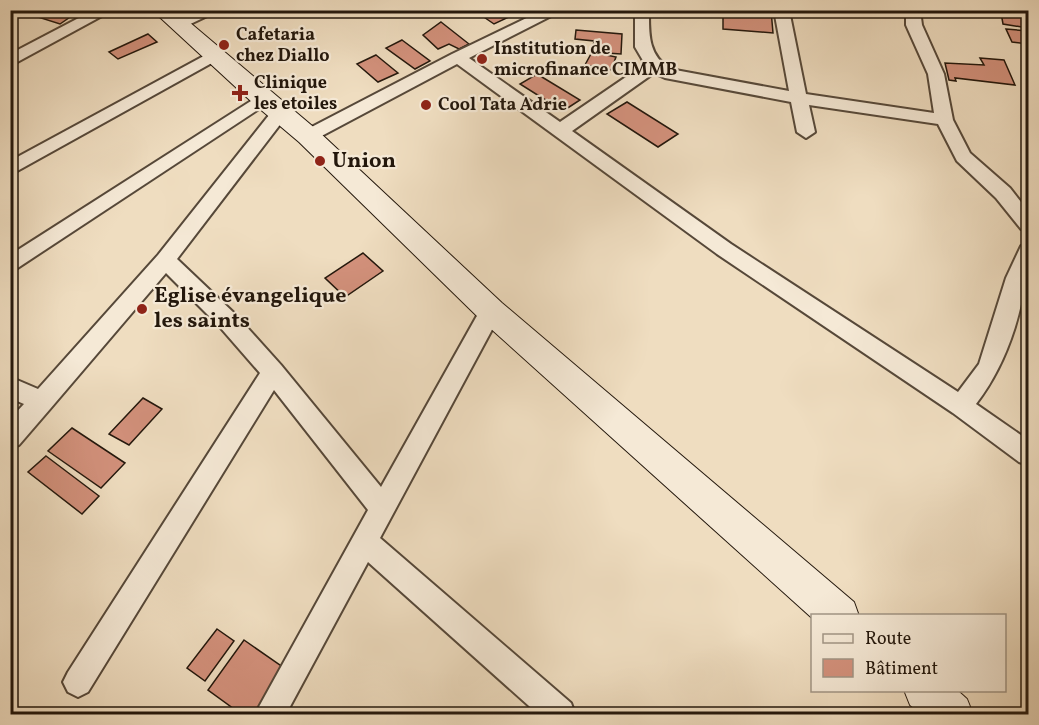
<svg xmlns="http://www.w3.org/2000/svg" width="1039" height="725" font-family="Vollkorn,serif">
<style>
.building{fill:#d3917c;stroke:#23170c;stroke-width:1.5}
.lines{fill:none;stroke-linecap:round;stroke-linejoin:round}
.street-casing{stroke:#564839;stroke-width:4}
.secondary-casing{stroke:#23170c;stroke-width:2}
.street{fill:#f5e9d6;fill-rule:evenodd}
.secondary{fill:#f5e9d6;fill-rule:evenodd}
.poi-dot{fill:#8f2418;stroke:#f5e9d6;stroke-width:2}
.labels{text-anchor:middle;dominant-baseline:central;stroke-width:4.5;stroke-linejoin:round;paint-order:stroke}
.far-poi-label{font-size:18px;font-weight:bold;fill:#23170c;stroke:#f5e9d6;text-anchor:start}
.poi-label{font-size:22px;font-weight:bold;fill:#23170c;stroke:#f5e9d6;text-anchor:start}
</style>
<rect width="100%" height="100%" fill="#efddc0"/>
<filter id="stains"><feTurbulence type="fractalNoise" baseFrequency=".00333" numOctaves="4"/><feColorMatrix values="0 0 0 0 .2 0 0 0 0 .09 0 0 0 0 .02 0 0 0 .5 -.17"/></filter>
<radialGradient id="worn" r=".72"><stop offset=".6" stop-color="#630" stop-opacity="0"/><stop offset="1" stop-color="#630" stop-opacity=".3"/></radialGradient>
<g class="building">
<polygon points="16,10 68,10 76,13 60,24"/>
<polygon points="500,10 509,17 494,24 475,11"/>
<polygon points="723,10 771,10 773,33 723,29"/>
<polygon points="1001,13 1028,17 1028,28 1003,24"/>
<polygon points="441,22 469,44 459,49 449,44 438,49 423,35"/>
<polygon points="1006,29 1028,31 1028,44 1012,42"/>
<polygon points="576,30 622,34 621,54 592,52 594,41 575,39"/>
<polygon points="148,34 157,42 118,59 109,52"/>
<polygon points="402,40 430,61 415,69 386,48"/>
<polygon points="592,52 616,57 611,70 585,65"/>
<polygon points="376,55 398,73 378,82 357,64"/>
<polygon points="980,58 1004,60 1015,85 955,78 956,81 949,80 945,63 984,65"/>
<polygon points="537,74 580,100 563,111 520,84"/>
<polygon points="627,102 678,134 658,147 607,114"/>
<polygon points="363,253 383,271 345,297 325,278"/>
<polygon points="143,398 162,409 129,445 109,434"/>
<polygon points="72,428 125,463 101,488 48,451"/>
<polygon points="46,456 99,496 82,514 28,472"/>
<polygon points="217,629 234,641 205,681 187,668"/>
<polygon points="244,640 287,670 257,714 241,714 208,690"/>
</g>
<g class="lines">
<defs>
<g id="street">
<polygon points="94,10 113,10 10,66 10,54"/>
<polygon points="199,10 220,10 184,27 174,27 171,24"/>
<path d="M543 10H563L469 58 560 122 645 64 635 47V10H649C649 35 648 54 670 69L789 91 774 10H789L806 94 934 113 928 74 906 25V10H920L922 25 944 74 953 120 970 153 1010 188 1028 211V231L1021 229 996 198 957 161 938 124 809 105 815 132 806 138 797 132 791 102 665 78 654 73 572 131 731 244 958 392 979 364 1006 278 1021 246 1028 244C1028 298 1010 360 976 404L1028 440V465L1019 462 953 413 717 254 457 64 314 140H302L299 136 302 132 452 54Z"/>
<polygon points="1020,10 1028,10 1028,15 1023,14"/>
<polygon points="213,51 219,53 221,56 219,59 10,175 10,161"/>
<polygon points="262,94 270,99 268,103 10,273 10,255"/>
<polygon points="279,109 288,114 285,118 177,259 235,314 281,365 381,487 483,305 491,302 499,305 502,311 380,538 571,703 575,714 538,714 368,562 286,714 255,714 368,510 274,390 88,692 78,697 68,692 63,682 68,672 260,373 219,326 166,273 50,409 19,445 10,448 10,419 24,404 10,398 10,377 38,389 158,255 273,110"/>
</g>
<g id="secondary">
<polygon points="152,10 175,10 317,130 502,303 854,602 859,616 812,616 812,618 480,319 299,142 254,104"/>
<polygon points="904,690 957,690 967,699 973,714 921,714 910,705"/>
</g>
</defs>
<use href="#street" class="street-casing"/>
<use href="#secondary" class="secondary-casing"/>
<use href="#street" class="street"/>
<use href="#secondary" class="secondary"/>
</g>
<g class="poi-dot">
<circle cx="224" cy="45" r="6"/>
<circle cx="482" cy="59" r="6"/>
<path d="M237 84h6v6h6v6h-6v6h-6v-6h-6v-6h6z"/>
<circle cx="426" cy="105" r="6"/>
<circle cx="320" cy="161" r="6"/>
<circle cx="142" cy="309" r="6"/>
</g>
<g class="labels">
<g class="far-poi-label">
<text x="236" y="35">Cafetaria<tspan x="236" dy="21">chez Diallo</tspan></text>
<text x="494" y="49">Institution de<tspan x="494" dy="21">microfinance CIMMB</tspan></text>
<text x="254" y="83">Clinique<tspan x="254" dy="21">les etoiles</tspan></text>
<text x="438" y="105">Cool Tata Adrie</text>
</g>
<g class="poi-label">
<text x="332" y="161">Union</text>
<text x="154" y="296">Eglise évangelique<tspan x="154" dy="25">les saints</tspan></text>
</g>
</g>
<rect width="1039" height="725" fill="none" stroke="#efddc0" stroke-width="36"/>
<rect x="12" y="12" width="1015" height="701" fill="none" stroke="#23170c" stroke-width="3"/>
<rect x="18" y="18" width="1003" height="689" fill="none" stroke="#23170c" stroke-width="1.5"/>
<rect x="811" y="614" width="195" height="78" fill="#f5e9d6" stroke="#a19585" stroke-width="1.5"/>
<rect x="823" y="634" width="30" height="9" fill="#f5e9d6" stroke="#a19585" stroke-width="1.5"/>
<text x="865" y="644" font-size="18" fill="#23170c">Route</text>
<rect x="823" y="659" width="30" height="18" fill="#d3917c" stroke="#a19585" stroke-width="1.5"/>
<text x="865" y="674" font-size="18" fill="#23170c">Bâtiment</text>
<rect width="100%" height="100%" filter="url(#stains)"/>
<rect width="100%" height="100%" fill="url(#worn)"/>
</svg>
